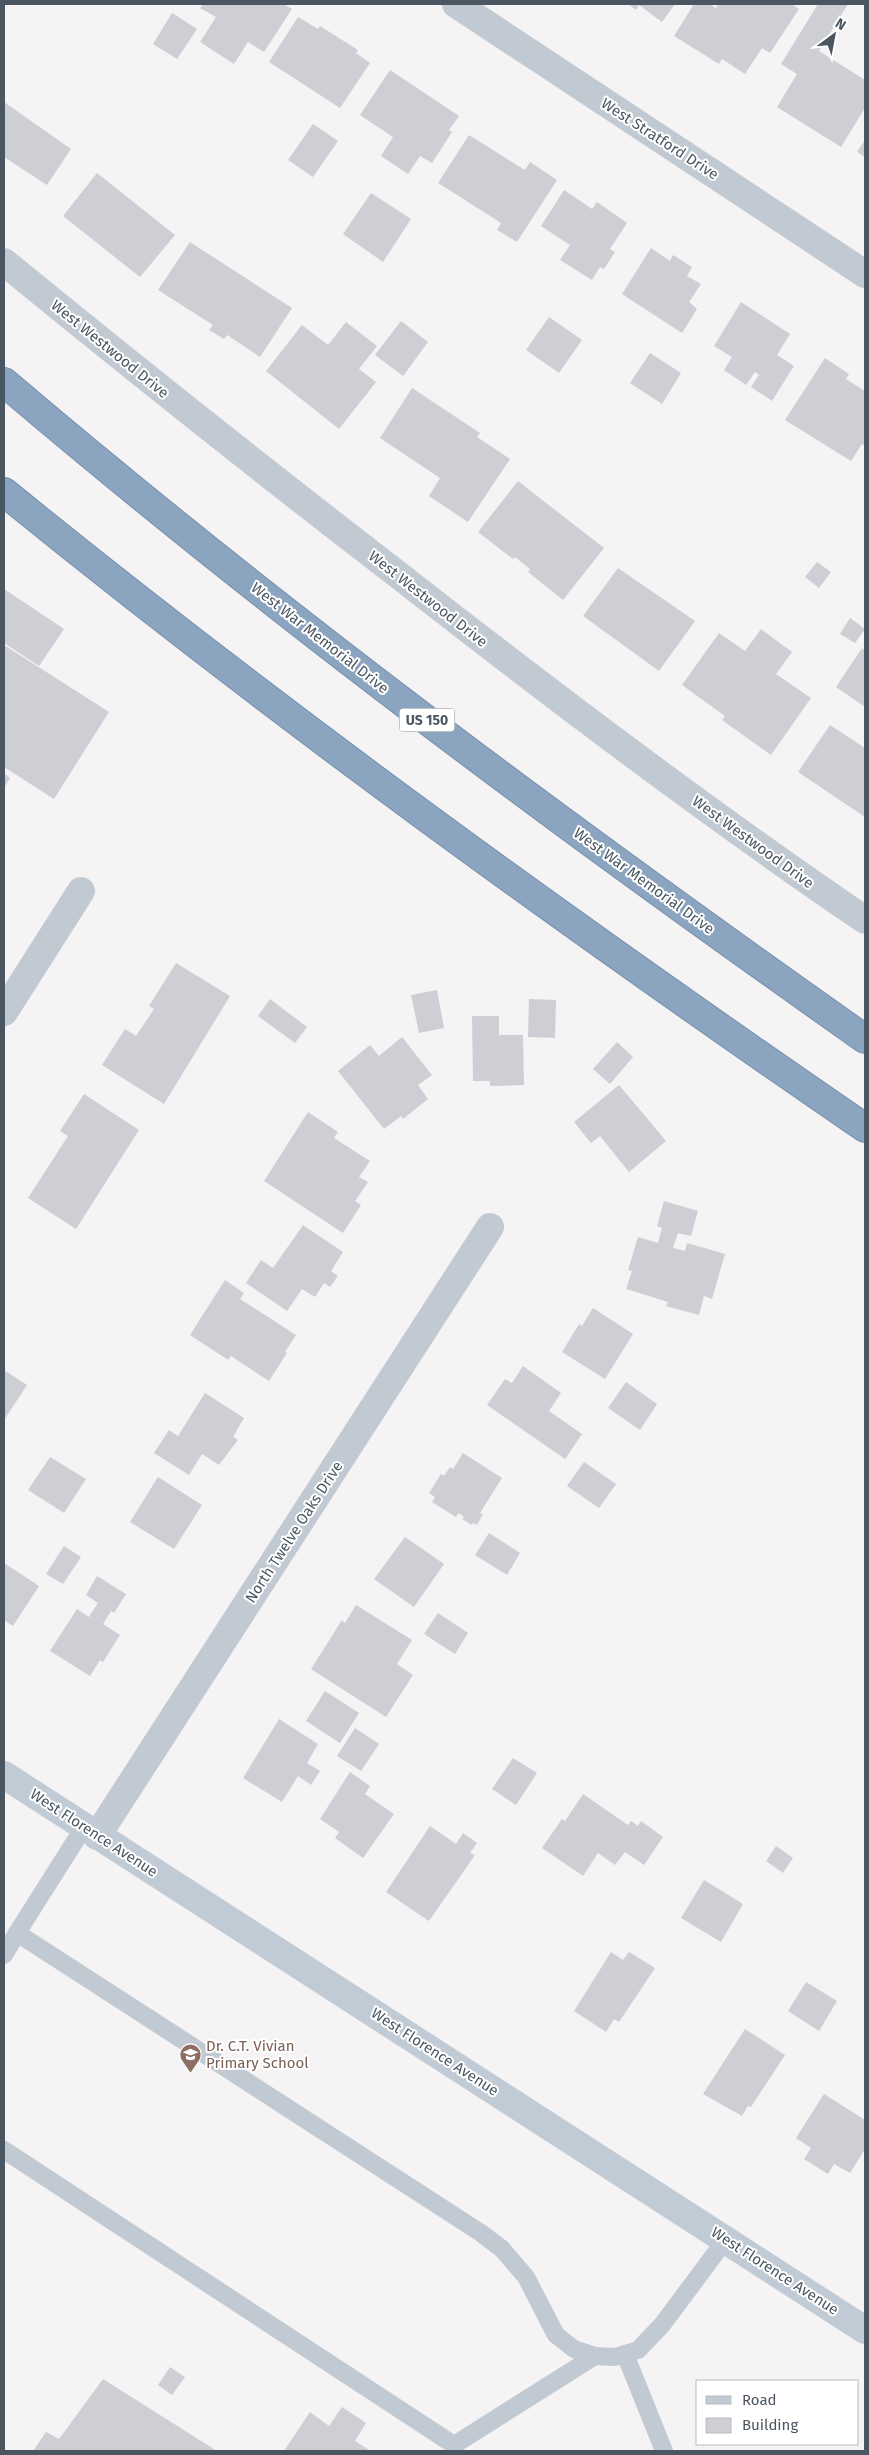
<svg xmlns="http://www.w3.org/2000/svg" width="869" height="2455" font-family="'Fira Sans',sans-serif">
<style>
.building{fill:#cdcfd5}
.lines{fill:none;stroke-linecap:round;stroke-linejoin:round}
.highway-casing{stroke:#7690ad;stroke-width:30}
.lane{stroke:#c1cad2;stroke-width:18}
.street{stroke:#c1cad2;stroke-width:28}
.secondary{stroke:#c1cbd6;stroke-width:28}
.highway{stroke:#8ba5c1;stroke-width:28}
.labels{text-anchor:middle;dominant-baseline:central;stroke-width:4;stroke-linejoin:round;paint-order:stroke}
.shield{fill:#fff;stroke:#808990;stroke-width:1}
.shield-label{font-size:14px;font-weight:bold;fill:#4a5661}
.street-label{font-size:15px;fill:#4a5661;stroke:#fff}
.education-label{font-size:15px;fill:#785e54;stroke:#fff;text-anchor:start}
</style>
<rect width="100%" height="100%" fill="#f5f3f3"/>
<g class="building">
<polygon points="203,4 283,4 292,9 264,52 248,42 234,64 200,42 216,17 200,8"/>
<polygon points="628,4 675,4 662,22 639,5 636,10"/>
<polygon points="694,4 710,4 716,8 718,4 791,4 799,9 770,53 762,48 745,74 722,59 719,64 674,36"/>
<polygon points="818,4 848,4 819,51 865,80 865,108 841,147 777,107 797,74 781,64"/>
<polygon points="172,13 197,29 177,59 153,44"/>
<polygon points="298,17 318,29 320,26 358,50 356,53 370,63 340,108 269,62"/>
<polygon points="390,70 459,116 449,130 452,132 432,163 420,156 408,174 381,156 393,137 360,115"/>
<polygon points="4,102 71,149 47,185 4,157"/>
<polygon points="313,124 338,141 313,177 288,160"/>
<polygon points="469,135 525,170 530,162 557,180 517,242 497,230 501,223 438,183"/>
<polygon points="865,140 865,157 857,152"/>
<polygon points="97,173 175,235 140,277 63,216"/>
<polygon points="564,190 592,209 597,202 627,223 610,249 615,252 604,269 600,267 592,280 560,260 570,245 541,226"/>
<polygon points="371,193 411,219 383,262 343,234"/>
<polygon points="190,242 292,308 260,357 227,335 224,339 209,330 213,325 158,290"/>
<polygon points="651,248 670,261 673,255 692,267 687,276 701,284 689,302 697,309 682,333 622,294"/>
<polygon points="741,302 790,334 777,355 794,366 772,401 751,387 759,375 755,372 746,385 724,370 732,357 714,346"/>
<polygon points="549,317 582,340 559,373 526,350"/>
<polygon points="401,321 428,342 403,376 375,355"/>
<polygon points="346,322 377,346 359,369 376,382 339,429 266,371 302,325 328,345"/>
<polygon points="650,353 681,373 662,404 630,383"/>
<polygon points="825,358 849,374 846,379 865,391 865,446 862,444 851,461 785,420"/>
<polygon points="412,388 480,433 477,437 510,459 468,522 429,496 440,478 380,438"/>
<polygon points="518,481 604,548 563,600 528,572 530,569 515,557 513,559 478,532"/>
<polygon points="817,562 831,572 819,588 805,577"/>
<polygon points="618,568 695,621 659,671 583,616"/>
<polygon points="4,589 64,629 39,666 4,643"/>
<polygon points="850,618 865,629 855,643 840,634"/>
<polygon points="761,629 792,652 776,674 811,698 771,755 722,720 725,716 682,685 719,633 745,651"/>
<polygon points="4,645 109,712 54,799 4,767"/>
<polygon points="862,648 865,651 865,707 836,687"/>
<polygon points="830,725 865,748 865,817 798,772"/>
<polygon points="4,773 10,778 4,788"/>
<polygon points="176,963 230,996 164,1104 102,1065 125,1029 136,1036 154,1009 149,1006"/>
<polygon points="437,990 444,1028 419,1033 411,995"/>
<polygon points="270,999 307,1027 295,1043 258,1016"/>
<polygon points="529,999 556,1000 555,1038 528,1037"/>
<polygon points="472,1016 499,1016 499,1035 523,1035 524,1085 490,1086 490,1081 473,1081"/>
<polygon points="402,1037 432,1075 418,1085 428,1099 403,1119 401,1116 384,1129 338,1071 370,1045 379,1056"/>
<polygon points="617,1042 633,1057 610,1084 593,1069"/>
<polygon points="619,1085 666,1141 629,1172 600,1136 591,1143 574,1122"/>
<polygon points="84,1094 139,1130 76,1229 28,1198 68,1136 60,1131"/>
<polygon points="308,1112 338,1132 334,1138 370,1161 359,1177 368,1182 355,1201 361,1205 343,1233 264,1181"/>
<polygon points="664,1201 698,1211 691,1236 678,1233 673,1248 685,1251 687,1243 725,1254 712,1299 704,1296 699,1315 666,1306 668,1302 626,1289 632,1271 628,1270 638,1237 658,1243 662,1228 657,1226"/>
<polygon points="303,1225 343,1252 331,1271 338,1276 330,1287 324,1283 315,1297 302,1289 287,1311 246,1283 261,1260 273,1268"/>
<polygon points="225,1280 244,1293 240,1299 296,1335 285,1352 287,1353 269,1381 231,1356 228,1360 190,1335"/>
<polygon points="593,1308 633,1334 605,1379 562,1352 579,1324 582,1326"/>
<polygon points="523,1366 561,1393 549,1411 582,1434 565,1459 487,1405 505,1379 512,1383"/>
<polygon points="4,1370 27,1385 4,1420"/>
<polygon points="626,1382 657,1404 640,1430 608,1408"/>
<polygon points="205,1393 244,1418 233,1437 238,1440 219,1465 202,1454 189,1475 154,1453 169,1430 178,1436"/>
<polygon points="463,1453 502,1478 480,1513 483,1514 477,1525 473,1523 472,1525 462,1519 464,1517 459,1513 456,1517 432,1502 435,1497 429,1493 441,1474 444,1476 450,1467 453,1469"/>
<polygon points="50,1457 86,1479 64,1513 28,1490"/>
<polygon points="584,1462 616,1484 599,1508 567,1486"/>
<polygon points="158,1477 202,1505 174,1549 130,1522"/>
<polygon points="489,1533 520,1553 507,1575 475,1555"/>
<polygon points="405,1537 444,1564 414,1607 374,1579"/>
<polygon points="64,1546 81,1557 63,1584 46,1574"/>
<polygon points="4,1563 39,1586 13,1626 4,1620"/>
<polygon points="97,1576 126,1594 114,1613 111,1611 103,1624 120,1635 103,1662 100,1660 90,1676 50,1651 77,1609 89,1617 98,1603 86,1595"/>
<polygon points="356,1605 412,1640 397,1664 413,1675 386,1717 311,1669 342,1620 345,1623"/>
<polygon points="438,1613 468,1633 455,1654 424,1634"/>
<polygon points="325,1691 359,1713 340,1743 306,1721"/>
<polygon points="279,1719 318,1744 307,1763 320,1771 311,1785 298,1776 282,1802 243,1778"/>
<polygon points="355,1728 379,1744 361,1771 337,1756"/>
<polygon points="513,1758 537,1773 516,1805 492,1789"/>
<polygon points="350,1772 370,1786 365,1794 394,1814 363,1858 335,1838 339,1832 320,1819"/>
<polygon points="583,1794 628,1825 631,1821 638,1826 641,1821 663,1837 644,1865 625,1852 615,1865 598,1853 583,1876 542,1848 562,1819 565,1821"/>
<polygon points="430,1826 456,1844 463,1833 477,1843 470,1853 475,1855 429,1921 386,1892"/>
<polygon points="776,1846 793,1858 783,1873 766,1861"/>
<polygon points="704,1880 743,1904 721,1942 681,1918"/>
<polygon points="611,1952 623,1960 629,1952 655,1968 619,2022 614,2019 606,2032 574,2011"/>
<polygon points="806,1982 837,2001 819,2031 788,2011"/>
<polygon points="745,2029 785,2055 751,2107 748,2106 742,2116 703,2094"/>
<polygon points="824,2094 865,2120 865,2149 850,2173 834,2164 828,2174 804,2159 811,2148 796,2138"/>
<polygon points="170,2367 185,2377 172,2395 158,2385"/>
<polygon points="103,2379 217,2451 33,2451 46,2432 59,2439"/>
<polygon points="342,2407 366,2423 355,2441 371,2451 284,2451 310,2412 329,2426"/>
</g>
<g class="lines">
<defs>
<g id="highway">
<path d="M4 382C279 616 570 831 865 1039"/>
<path d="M4 492C281 717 571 926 865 1128"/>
</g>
</defs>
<use href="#highway" class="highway-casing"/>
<g class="lane">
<polyline points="84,1827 17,1933 481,2233 502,2249 526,2277 556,2335 574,2349 595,2356 615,2357 638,2350 662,2325 726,2239"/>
<polyline points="4,1955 17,1933"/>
<polyline points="4,2150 454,2445 595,2356"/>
<polyline points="625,2354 664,2451"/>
</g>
<g class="street">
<polyline points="456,4 865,274"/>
<path d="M4 262C135 369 267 474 401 577 553 696 706 812 865 920"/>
<polyline points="4,1012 81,891"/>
<polyline points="97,1836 490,1227"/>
</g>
<polyline class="secondary" points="4,1775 865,2330"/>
<use href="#highway" class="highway"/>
</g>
<defs>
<symbol id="school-pin" viewBox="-11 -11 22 30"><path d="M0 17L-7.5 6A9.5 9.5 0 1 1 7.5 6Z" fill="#8d6e63" stroke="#fff"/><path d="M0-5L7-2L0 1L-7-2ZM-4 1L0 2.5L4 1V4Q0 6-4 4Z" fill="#fff"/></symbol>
</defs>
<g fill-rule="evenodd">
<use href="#school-pin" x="178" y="2042" width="25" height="34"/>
</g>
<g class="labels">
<rect class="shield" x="399.5" y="708.5" width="55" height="23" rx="4"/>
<g class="shield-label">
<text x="427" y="720">US 150</text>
</g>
<g class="street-label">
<text transform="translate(660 139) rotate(33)">West Stratford Drive</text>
<text transform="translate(110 349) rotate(39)">West Westwood Drive</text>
<text transform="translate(428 599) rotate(38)">West Westwood Drive</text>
<text transform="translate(320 638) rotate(38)">West War Memorial Drive</text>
<text transform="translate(753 842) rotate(36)">West Westwood Drive</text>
<text transform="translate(644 881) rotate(36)">West War Memorial Drive</text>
<text transform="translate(294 1532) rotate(-57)">North Twelve Oaks Drive</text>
<text transform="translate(94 1833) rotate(33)">West Florence Avenue</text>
<text transform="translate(435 2052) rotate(33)">West Florence Avenue</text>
<text transform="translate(775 2271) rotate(33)">West Florence Avenue</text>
</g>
<g class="education-label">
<text x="206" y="2046">Dr. C.T. Vivian<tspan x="206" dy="17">Primary School</tspan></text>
</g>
</g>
<rect width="869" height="2455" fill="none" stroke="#4a5661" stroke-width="10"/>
<rect x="696" y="2380" width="162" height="65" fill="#ffffff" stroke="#b7bbc0"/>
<rect x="706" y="2396" width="25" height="8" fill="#c1cbd6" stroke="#b7bbc0"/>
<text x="742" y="2405" font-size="15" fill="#4a5661">Road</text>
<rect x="706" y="2418" width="25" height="15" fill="#cdcfd5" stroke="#b7bbc0"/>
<text x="742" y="2430" font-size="15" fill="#4a5661">Building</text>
<g transform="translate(834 35) rotate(32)" stroke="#ffffff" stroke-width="4" paint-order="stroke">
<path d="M0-4L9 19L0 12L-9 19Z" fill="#4a5661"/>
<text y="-8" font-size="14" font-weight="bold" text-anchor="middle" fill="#4a5661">N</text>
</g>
</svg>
